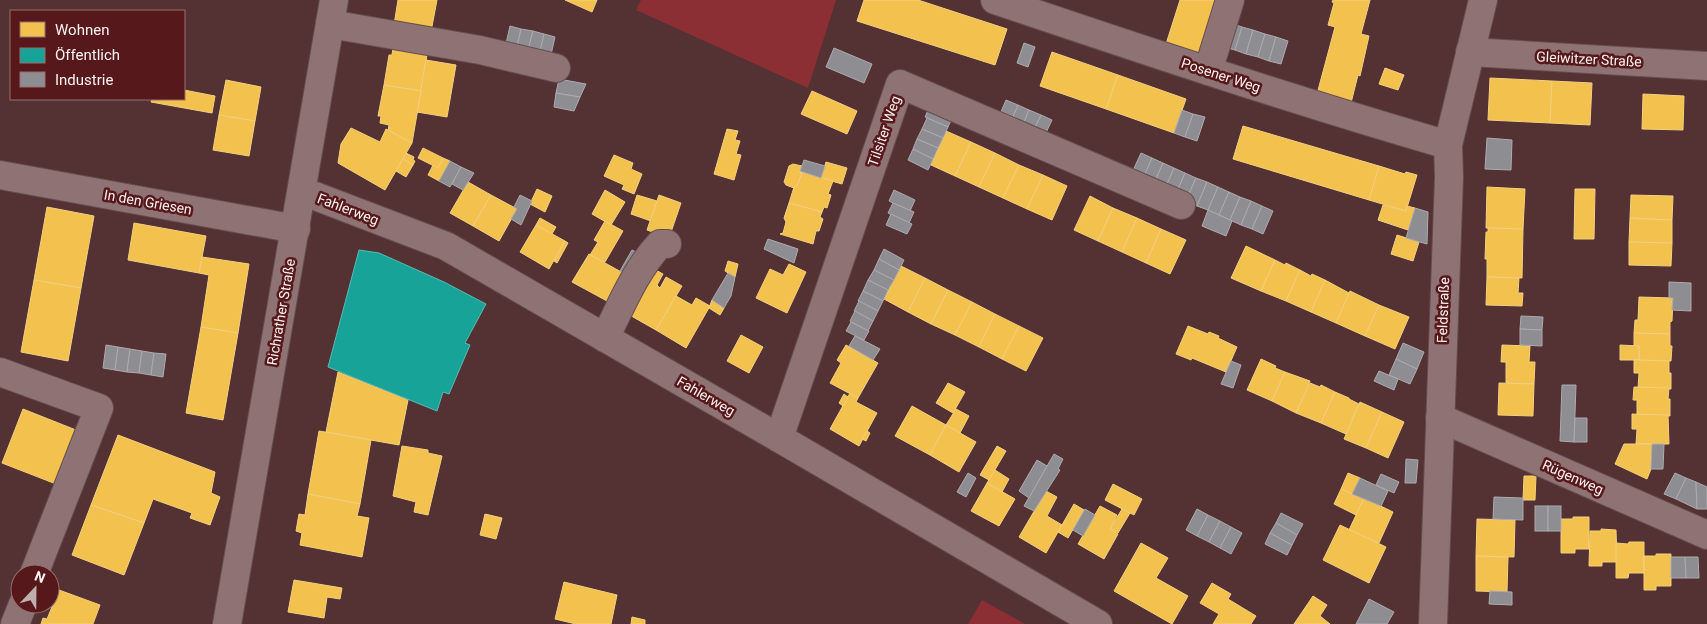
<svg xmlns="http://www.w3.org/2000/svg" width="1707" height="624" font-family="Roboto,sans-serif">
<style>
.green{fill:#8b2f35}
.homes{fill:#f2c14e;stroke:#f4d07f}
.public{fill:#17a398;stroke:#5bbbb3}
.industry{fill:#8d8d92;stroke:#aeabae}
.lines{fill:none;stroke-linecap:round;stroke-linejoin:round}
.minor-casing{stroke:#654d4f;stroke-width:30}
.minor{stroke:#8f7273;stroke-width:28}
.labels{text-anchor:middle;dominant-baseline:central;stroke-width:5;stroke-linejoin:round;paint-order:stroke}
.street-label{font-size:14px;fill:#faf2f1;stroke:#56181b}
</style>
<rect width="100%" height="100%" fill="#543132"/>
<g class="green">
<polygon points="641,0 836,0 808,88 636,10"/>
<polygon points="982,600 1025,624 968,624"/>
</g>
<g class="homes">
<polygon points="398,0 437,0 430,37 393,31"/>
<polygon points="565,0 597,0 592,12"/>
<polygon points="864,0 918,0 1007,29 995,65 857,21"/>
<polygon points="1180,0 1216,0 1200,54 1166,44"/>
<polygon points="1333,0 1370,0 1361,34 1369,36 1360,76 1358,75 1351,103 1317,94 1335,27 1328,25 1334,3 1332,2"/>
<polygon points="393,48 428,49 421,91 384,85 389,55 392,55"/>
<polygon points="1052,52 1118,75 1106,109 1040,86"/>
<polygon points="426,60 456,65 447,117 417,112"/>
<polygon points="1385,68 1404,75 1398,90 1379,84"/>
<polygon points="1118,75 1186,99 1174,133 1106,109"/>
<polygon points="1490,78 1552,81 1550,123 1488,120"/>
<polygon points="226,80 261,87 255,121 219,115"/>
<polygon points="1552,81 1592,83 1590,125 1550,123"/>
<polygon points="384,85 421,91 412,143 388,131 389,125 380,123 381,116 378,116"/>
<polygon points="184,90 215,96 212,113 151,102 152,99 184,99"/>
<polygon points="812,91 857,111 847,134 801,114"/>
<polygon points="1643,94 1684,96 1683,130 1642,129"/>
<polygon points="219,115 255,121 249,156 213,150"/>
<polygon points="1243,126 1379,166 1369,200 1233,159"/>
<polygon points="351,128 380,142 386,129 412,143 385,190 338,163 341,144"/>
<polygon points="727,129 738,131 735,140 740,141 736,154 741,155 734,180 714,174"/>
<polygon points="946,131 971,142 955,176 931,165"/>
<polygon points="971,142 995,153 979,187 955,176"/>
<polygon points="423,148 443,158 438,168 418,158"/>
<polygon points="406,153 414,157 413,160 415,161 413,165 403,159"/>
<polygon points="995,153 1019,165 1003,198 979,187"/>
<polygon points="614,155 633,163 631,169 642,174 634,194 622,189 624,185 604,176"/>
<polygon points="443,158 450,161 439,181 428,175 433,165 438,168"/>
<polygon points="403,159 413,165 406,177 396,171"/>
<polygon points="826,162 847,168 842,184 821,178"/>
<polygon points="793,164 802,166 800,173 802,173 798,184 794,188 786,185 784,182 789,166"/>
<polygon points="1019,165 1043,175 1027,209 1003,198"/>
<polygon points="1379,166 1405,174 1406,172 1417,175 1406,211 1369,200"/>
<polygon points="800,171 833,181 828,194 831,195 827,208 824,207 822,212 789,203 794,187 798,184 802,173 800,173"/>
<polygon points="1043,175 1067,186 1052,220 1027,209"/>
<polygon points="468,182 491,195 473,226 450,213"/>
<polygon points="1487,187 1525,189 1523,229 1486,228"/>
<polygon points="537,189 552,196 545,212 530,204"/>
<polygon points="1575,189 1595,189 1594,239 1574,239"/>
<polygon points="605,190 625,202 611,225 592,214"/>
<polygon points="491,195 517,209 499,241 473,226"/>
<polygon points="637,195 657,201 651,221 631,214"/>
<polygon points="659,195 681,203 669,238 647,230"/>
<polygon points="1631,195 1673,196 1672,220 1630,218"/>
<polygon points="1090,196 1113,208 1098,241 1074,230"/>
<polygon points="789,203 822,212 820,217 823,219 819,231 816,231 813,244 780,234 783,233 786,222 784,218"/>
<polygon points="1383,205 1406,211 1407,206 1415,208 1408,230 1378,220"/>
<polygon points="47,207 94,216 81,288 34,280"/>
<polygon points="1113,208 1137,218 1122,252 1098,241"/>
<polygon points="540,218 556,227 552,234 536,225"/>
<polygon points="1137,218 1161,229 1146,263 1122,252"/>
<polygon points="1630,218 1672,220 1672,243 1629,242"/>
<polygon points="605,221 623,231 605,262 590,255 598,242 594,240"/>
<polygon points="134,223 206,236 199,273 128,260"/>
<polygon points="536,225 565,241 549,269 520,252"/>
<polygon points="1488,228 1523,229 1522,278 1487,277 1487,259 1485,259 1486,232 1488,232"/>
<polygon points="1161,229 1186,240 1170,274 1146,263"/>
<polygon points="1397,235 1419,242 1413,261 1391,254"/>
<polygon points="565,241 568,243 557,263 554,261"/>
<polygon points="1629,242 1672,243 1671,266 1629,265"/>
<polygon points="1246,246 1275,260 1261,291 1231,278"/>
<polygon points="589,254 623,273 607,301 572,282"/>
<polygon points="202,257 249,264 238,333 201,327 209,275 199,273"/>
<polygon points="1275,260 1285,265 1286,263 1300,270 1286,301 1261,291"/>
<polygon points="728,261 738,264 735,277 725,271"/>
<polygon points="789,264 806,272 787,313 756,298 770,269 783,275"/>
<polygon points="901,266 925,278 908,312 884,299"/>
<polygon points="652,268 663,274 657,285 660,288 666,277 682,286 656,330 626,313"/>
<polygon points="1300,270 1311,276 1312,274 1325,280 1311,312 1286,301"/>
<polygon points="1487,277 1519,278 1518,293 1523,293 1522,306 1486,305"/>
<polygon points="925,278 948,290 931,324 908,312"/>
<polygon points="34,280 81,288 68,361 21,352"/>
<polygon points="1325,280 1349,293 1336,323 1311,312"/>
<polygon points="948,290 972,302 955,335 931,324"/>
<polygon points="1350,291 1379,305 1365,336 1336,323"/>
<polygon points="676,296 692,305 696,298 710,306 686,348 656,330"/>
<polygon points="1639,297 1673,298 1672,321 1670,322 1670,334 1634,333 1635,320 1638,320"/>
<polygon points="712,300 724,308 720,315 709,308"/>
<polygon points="972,302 995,314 979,347 955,335"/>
<polygon points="1379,305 1409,317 1395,349 1365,336"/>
<polygon points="995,314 1019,326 1002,359 979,347"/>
<polygon points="1019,326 1043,338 1026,371 1002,359"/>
<polygon points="1188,326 1208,334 1209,332 1219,336 1218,338 1237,347 1226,372 1192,358 1191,360 1176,354"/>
<polygon points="201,327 238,333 223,420 186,413"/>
<polygon points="1634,333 1670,334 1670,346 1672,346 1671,361 1639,360 1639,346 1634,346"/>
<polygon points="741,335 763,347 749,373 727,361"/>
<polygon points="846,345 878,363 858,398 830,383 841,363 837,360"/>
<polygon points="1502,345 1530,346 1529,362 1535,362 1534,384 1506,383 1506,362 1501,362"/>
<polygon points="1620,345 1639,346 1639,360 1620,360"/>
<polygon points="1261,359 1276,366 1275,368 1285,372 1272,401 1247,390"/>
<polygon points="1634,360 1669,361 1669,373 1671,373 1671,389 1638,388 1639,373 1634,373"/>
<polygon points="338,372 408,400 399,445 326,432"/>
<polygon points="1285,372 1310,381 1296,413 1272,401"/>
<polygon points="948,383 965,392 953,413 936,403"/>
<polygon points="1310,383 1320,387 1321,385 1335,392 1321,423 1296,413"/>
<polygon points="1499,383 1534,384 1533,416 1498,415"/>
<polygon points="1634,387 1669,388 1668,399 1670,399 1670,416 1637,414 1637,400 1633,400"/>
<polygon points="1335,392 1349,398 1349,399 1359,404 1346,434 1321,423"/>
<polygon points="850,393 858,398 856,402 877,413 859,446 830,429"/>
<polygon points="844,394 848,397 843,406 839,403"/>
<polygon points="1360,402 1382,412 1366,448 1344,439"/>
<polygon points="912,406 946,425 930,455 895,436"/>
<polygon points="23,409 76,430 56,484 2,463"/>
<polygon points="956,409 969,416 960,433 946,425"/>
<polygon points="1382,412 1404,422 1388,458 1366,448"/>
<polygon points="1632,414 1668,415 1669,444 1636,444 1637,429 1632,429"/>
<polygon points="946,425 976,442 959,472 930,455"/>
<polygon points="319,431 371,440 360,504 308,494"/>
<polygon points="867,431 870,433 866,441 862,439"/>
<polygon points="118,435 215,472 211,493 220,497 210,525 190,518 192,513 153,499 144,523 91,505"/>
<polygon points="1624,444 1652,444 1651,469 1647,479 1615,464"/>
<polygon points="402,446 428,450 428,453 442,456 428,515 414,512 416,502 393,496"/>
<polygon points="997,446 1006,451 989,480 980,475"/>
<polygon points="995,470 1009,479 1002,492 987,483"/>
<polygon points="1348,473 1360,478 1352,494 1341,489"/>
<polygon points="1524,476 1536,476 1535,500 1523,500"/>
<polygon points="987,483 1015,499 999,526 971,511"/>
<polygon points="1113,484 1142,499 1134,515 1105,500"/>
<polygon points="1341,489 1364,499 1356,515 1334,504"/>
<polygon points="1046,491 1057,497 1047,516 1062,525 1046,553 1019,537"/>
<polygon points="308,494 360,504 357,516 369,518 362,557 300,545 302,533 296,531 299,514 305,515"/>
<polygon points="1364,498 1393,512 1379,543 1349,530"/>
<polygon points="1074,504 1084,510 1068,538 1058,532"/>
<polygon points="91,505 144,523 124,575 72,555"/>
<polygon points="1100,506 1117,515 1110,529 1118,534 1104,559 1078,544"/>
<polygon points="1122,509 1130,513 1118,533 1110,529"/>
<polygon points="485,514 502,518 496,539 480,535"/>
<polygon points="1573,517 1589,517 1589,549 1575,549 1575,553 1561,553 1561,519 1573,519"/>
<polygon points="1477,519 1515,520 1514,557 1476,556"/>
<polygon points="1340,525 1386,547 1369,583 1323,560"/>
<polygon points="1601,529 1616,530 1617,562 1602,562 1602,566 1589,566 1590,531 1601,531"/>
<polygon points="1629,542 1644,542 1644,573 1629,573 1628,578 1616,578 1616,543 1628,544"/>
<polygon points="1141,543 1168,558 1156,578 1188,596 1172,624 1114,591"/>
<polygon points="1656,554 1671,554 1671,586 1656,586 1656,590 1644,590 1644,556 1656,556"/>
<polygon points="1476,556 1508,557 1507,592 1476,591"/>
<polygon points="294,580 342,588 340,599 327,597 324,618 288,612"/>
<polygon points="564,582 617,595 611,624 576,624 555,619"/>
<polygon points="1212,583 1231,594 1228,599 1256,616 1251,624 1213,624 1219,614 1200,603"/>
<polygon points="59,590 100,605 93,624 41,624 43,618 47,619"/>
<polygon points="1313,596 1327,605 1320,616 1330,624 1294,624"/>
<polygon points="632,617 645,620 645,624 631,624"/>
</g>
<polygon class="public" points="359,250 379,253 444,282 486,304 465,343 470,345 449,394 443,392 437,411 328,367"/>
<g class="industry">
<polygon points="1230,23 1242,27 1235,50 1223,47"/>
<polygon points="510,26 521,29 516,51 505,48"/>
<polygon points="1242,27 1253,30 1246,54 1235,50"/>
<polygon points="521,29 533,31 527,54 516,51"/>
<polygon points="1253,30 1265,34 1258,57 1246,54"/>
<polygon points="533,31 544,34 539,56 527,54"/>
<polygon points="544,34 555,37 550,59 539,56"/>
<polygon points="1265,34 1276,37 1269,61 1258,57"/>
<polygon points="1276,37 1288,41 1281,64 1269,61"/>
<polygon points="1024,43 1035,47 1028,67 1017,63"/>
<polygon points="834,48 872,64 864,83 826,67"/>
<polygon points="559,79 586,84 580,97 556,93"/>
<polygon points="556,93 580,97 574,111 554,107"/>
<polygon points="1006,100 1018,105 1010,124 998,119"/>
<polygon points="1018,105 1029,110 1021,129 1010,124"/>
<polygon points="930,106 953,116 948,127 925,117"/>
<polygon points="1029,110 1041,115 1032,134 1021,129"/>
<polygon points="1182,110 1193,114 1185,137 1174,133"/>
<polygon points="1193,114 1205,117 1197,141 1185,137"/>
<polygon points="1041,115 1052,120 1043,139 1032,134"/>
<polygon points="927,118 948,127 943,138 922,129"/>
<polygon points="922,129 943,138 938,148 917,139"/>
<polygon points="1487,138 1512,140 1511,170 1485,169"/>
<polygon points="917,139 938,148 933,159 913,149"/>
<polygon points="913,149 933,159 928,170 908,160"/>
<polygon points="1141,153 1152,158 1142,181 1130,177"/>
<polygon points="1152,158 1163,163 1153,186 1142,181"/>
<polygon points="804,160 825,166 821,178 800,171"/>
<polygon points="450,161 461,167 450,187 439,181"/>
<polygon points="1163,163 1174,168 1164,191 1153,186"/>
<polygon points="461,167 474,173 463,190 452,184"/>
<polygon points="1174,168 1185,173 1175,196 1164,191"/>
<polygon points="1185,173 1196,178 1186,201 1175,196"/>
<polygon points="1196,178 1207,182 1197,206 1186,201"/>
<polygon points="1207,182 1218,187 1208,210 1197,206"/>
<polygon points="1218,187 1229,192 1219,215 1208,210"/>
<polygon points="894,190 915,200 910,211 889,201"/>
<polygon points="1229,192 1240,197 1230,220 1219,215"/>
<polygon points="520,195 532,201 521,225 511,219 517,209 514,207"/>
<polygon points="1240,197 1251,201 1241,225 1230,220"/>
<polygon points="1251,201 1262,206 1252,229 1241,225"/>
<polygon points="893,203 914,212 909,223 888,213"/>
<polygon points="1262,206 1273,211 1263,234 1252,229"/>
<polygon points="1415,208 1428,212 1427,244 1406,238"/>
<polygon points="1208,210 1232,221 1226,236 1202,226"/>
<polygon points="891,214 912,224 907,234 886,225"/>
<polygon points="768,239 798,249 794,263 764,249"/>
<polygon points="884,249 904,260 899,270 879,259"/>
<polygon points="632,250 640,254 623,273 620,271"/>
<polygon points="879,259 899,270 894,280 874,270"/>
<polygon points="874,270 894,280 888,290 868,280"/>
<polygon points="728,273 735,277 731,296 724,308 712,300"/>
<polygon points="868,280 888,290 883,301 863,291"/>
<polygon points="1669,282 1691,283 1691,311 1672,310 1673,298 1669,298"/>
<polygon points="863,291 883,301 878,311 858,301"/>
<polygon points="859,301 878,311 873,321 854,311"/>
<polygon points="855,311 873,321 868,331 850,321"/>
<polygon points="1521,316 1543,317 1542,330 1520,329"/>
<polygon points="851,322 869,331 864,340 846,331"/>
<polygon points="1520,329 1542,330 1542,346 1520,345"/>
<polygon points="855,336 880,349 873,360 849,346"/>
<polygon points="1403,343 1424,352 1417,369 1396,359"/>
<polygon points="106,345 118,347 115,370 103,368"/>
<polygon points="118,347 130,349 127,372 115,370"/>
<polygon points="130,349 142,351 139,373 127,372"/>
<polygon points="142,351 154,353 151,375 139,373"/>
<polygon points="154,353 166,354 163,377 151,375"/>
<polygon points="1396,359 1417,369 1410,384 1389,375"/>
<polygon points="1231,361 1241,365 1233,388 1221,384"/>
<polygon points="1379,371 1398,379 1394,390 1374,381"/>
<polygon points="1562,385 1576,385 1574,442 1560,441"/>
<polygon points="1575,418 1587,418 1587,442 1574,442"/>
<polygon points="1652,444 1664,444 1663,469 1651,469"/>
<polygon points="1054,454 1063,459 1058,469 1060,470 1034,511 1024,506"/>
<polygon points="1406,459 1418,460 1416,483 1405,483"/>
<polygon points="1037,460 1047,466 1029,498 1019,491"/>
<polygon points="968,473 976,478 966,497 957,492"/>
<polygon points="1675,473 1686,478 1676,499 1664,494"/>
<polygon points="1381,474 1399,482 1394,493 1376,485"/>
<polygon points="1360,478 1388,491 1381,506 1352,494"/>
<polygon points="1686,478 1696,482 1697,509 1676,499"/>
<polygon points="1696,482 1707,487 1707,509 1697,509"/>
<polygon points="1494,497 1523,498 1523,520 1493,519"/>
<rect x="1535" y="506" width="13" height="25"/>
<rect x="1548" y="506" width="13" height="25"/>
<polygon points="1085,509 1095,515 1083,536 1073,530"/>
<polygon points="1197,509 1208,515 1197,536 1186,530"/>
<polygon points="1281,513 1303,524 1297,535 1276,523"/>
<polygon points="1208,515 1220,521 1209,542 1197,536"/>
<polygon points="1220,521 1231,527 1220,548 1209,542"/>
<polygon points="1276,523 1297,535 1292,545 1270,533"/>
<polygon points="1231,527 1242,533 1231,554 1220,548"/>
<polygon points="1270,533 1292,545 1287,555 1265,544"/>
<polygon points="1671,557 1685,557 1686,578 1671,578"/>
<polygon points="1685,557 1698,557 1699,578 1686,578"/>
<polygon points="1490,591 1512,592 1512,605 1489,604"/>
<polygon points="1369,599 1394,612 1387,624 1356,624"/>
</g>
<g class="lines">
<defs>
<g id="minor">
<path d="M995 0C1146 51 1296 101 1448 145"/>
<polyline points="330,24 480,50 556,68"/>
<polyline points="1470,52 1707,66"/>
<polyline points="1208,71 1230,0"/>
<polyline points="0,175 296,229"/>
<polyline points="302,191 446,246 779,438 1098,624"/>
<path d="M605 338C621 306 636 269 660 244H667"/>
<polyline points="0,372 99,408 34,574"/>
<polyline points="1440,418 1707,535"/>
<polyline points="779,438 900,84 1181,205"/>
<polyline points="15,624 23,604"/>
<polyline points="227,624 334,0"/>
<polyline points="1433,624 1449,177 1448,145 1483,0"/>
</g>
</defs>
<use href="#minor" class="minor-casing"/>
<use href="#minor" class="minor"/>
</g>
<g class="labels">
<g class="street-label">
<text transform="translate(1589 59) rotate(3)">Gleiwitzer Straße</text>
<text transform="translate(1221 75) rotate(18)">Posener Weg</text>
<text transform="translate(884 131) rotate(-71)">Tilsiter Weg</text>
<text transform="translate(148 202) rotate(10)">In den Griesen</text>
<text transform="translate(348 209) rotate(21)">Fahlerweg</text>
<text transform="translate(1443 310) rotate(-88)">Feldstraße</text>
<text transform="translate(281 312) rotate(-80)">Richrather Straße</text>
<text transform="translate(706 396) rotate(30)">Fahlerweg</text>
<text transform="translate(1573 477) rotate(24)">Rügenweg</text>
</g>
</g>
<rect x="10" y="10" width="175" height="90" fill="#56181b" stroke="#986f71"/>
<rect x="20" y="22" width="25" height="15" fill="#f2c14e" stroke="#986f71"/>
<text x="55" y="35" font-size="15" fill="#faf2f1">Wohnen</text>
<rect x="20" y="48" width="25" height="15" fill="#17a398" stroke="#986f71"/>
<text x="55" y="60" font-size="15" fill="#faf2f1">Öffentlich</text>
<rect x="20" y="72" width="25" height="15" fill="#8d8d92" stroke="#986f71"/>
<text x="55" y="85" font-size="15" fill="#faf2f1">Industrie</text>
<g transform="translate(35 589) rotate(22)"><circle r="24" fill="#56181b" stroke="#986f71"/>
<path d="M0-4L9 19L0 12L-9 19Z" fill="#c0aeae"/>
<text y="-8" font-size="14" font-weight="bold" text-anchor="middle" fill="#faf2f1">N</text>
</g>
</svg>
